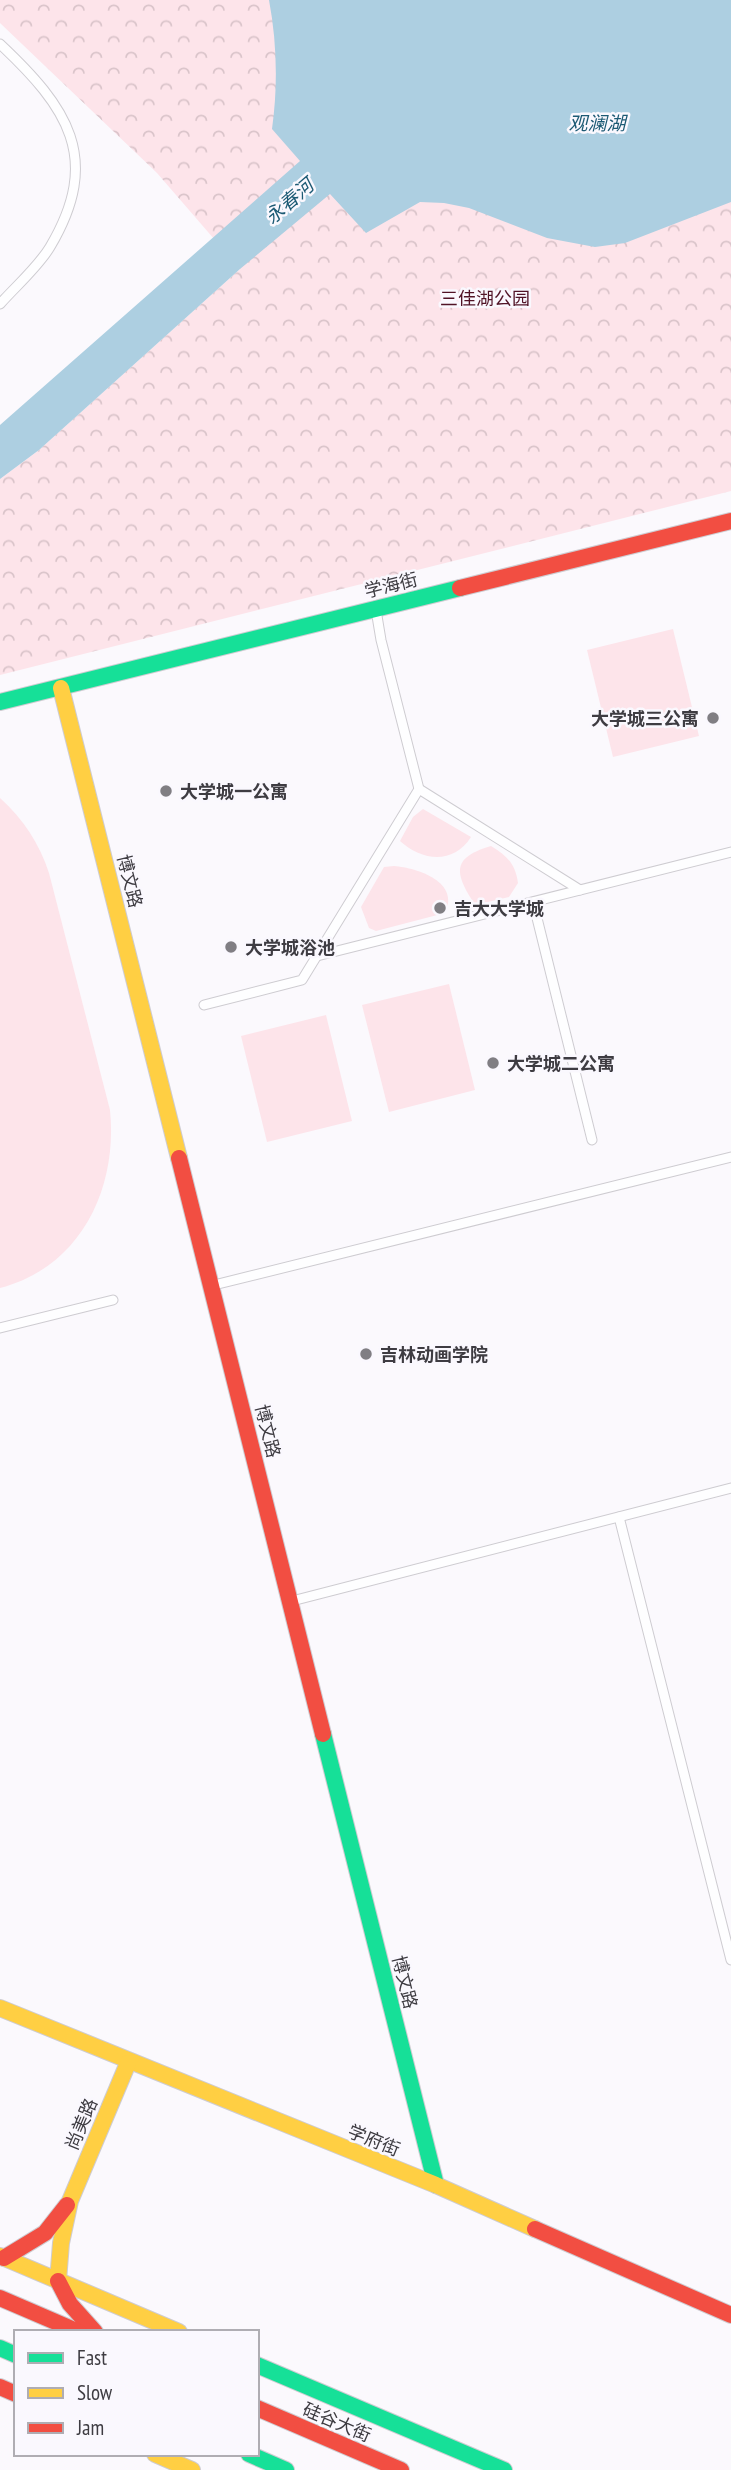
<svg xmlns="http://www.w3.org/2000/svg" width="731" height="2470" font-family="'PT Sans Narrow','Noto Sans SC',sans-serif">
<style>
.grass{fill:#fde4ea}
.park{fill:url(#park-crowns)}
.water{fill:#adcfe1}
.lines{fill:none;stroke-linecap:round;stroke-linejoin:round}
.lane-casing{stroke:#ceccd1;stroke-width:11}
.fast-casing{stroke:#ceccd1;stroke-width:18}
.slow-casing{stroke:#ceccd1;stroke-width:18}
.jam-casing{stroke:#ceccd1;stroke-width:18}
.lane{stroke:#fefeff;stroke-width:9}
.fast{stroke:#16e098;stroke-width:16}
.slow{stroke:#ffcf43;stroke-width:16}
.jam{stroke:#f24e42;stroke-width:16}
.poi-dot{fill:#807e83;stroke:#faf8fe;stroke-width:2.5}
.labels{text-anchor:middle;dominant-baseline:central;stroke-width:5;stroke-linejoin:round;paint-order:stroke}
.park-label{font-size:18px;fill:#511326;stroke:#faf8fe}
.street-label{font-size:18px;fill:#3e3c42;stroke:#faf8fe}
.poi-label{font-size:18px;font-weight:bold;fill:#3e3c42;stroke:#faf8fe;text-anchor:start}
.water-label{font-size:19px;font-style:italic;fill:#1c5a74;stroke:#faf8fe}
</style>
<defs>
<pattern id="park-crowns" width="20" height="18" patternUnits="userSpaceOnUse" patternTransform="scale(1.75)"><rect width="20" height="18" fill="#fde4ea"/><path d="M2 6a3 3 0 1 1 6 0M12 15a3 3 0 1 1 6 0" fill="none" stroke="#dac4ca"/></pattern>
</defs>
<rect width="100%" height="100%" fill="#fbf9fd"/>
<g class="grass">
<polygon points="673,629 699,736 613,757 587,650"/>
<path d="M0 798C24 820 39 843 49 873L110 1110C118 1188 81 1267 0 1288Z"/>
<path d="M423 809 471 837C453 865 422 861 400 841L413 817Z"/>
<path d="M491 846C507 856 515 863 518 883L509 897 475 905C455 874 450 858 491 846Z"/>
<path d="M394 866C418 868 460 882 445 913L376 931 369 928 361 907 384 867Z"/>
<polygon points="449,984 475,1090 389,1112 362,1005"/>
<polygon points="326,1015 352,1121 267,1142 241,1036"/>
</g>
<polygon class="park" points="0,0 731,0 731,491 0,675 0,479 39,450 240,269 157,173 0,23"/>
<path class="water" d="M269 0H731V202L625 243 595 247 547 238 469 208 444 203 420 202 366 233 330 194 240 269 39 450 0 479V425L300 161 272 129C278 87 277 42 269 0Z"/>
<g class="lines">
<defs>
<g id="lane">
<path d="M0 44C67 107 103 158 50 247 38 267 16 286 0 304"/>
<polyline points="419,789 580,890"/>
<polyline points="533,902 592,1140"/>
<polyline points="317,956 731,852"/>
<polyline points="204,1005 302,980 419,789 381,640 376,610"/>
<polyline points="214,1285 731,1157"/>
<polyline points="0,1328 113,1300"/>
<polyline points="619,1517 731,1960"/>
<polyline points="292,1601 731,1488"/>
</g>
<g id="fast">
<polyline points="0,702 460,588"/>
<polyline points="323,1734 436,2185"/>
<polyline points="0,2348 16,2355"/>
<polyline points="257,2365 504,2470"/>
<polyline points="249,2454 286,2470"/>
</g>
<g id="slow">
<polyline points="61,688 179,1158"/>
<polyline points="0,2008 436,2185 535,2229"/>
<polyline points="0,2256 179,2332"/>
<polyline points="58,2281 61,2243 70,2201 128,2063"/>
<polyline points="155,2454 192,2470"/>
</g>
<g id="jam">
<polyline points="460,588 731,521"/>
<polyline points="179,1158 323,1734"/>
<polyline points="535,2229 731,2315"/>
<polyline points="4,2258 45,2233 67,2205"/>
<polyline points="58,2281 70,2304 95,2332"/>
<polyline points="0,2298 79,2332"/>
<polyline points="0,2387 16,2394"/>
<polyline points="257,2408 401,2470"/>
</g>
</defs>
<use href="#lane" class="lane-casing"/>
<use href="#fast" class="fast-casing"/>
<use href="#slow" class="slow-casing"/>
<use href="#jam" class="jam-casing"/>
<use href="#lane" class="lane"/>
<use href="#fast" class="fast"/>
<use href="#slow" class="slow"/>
<use href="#jam" class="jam"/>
</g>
<g class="poi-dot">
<circle cx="713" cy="718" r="7"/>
<circle cx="166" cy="791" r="7"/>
<circle cx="440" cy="908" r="7"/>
<circle cx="231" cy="947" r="7"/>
<circle cx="493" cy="1063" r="7"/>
<circle cx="366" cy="1354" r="7"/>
</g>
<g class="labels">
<g class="park-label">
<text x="485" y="298">三佳湖公园</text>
</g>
<g class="street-label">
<text transform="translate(391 585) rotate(-14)">学海街</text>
<text transform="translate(130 881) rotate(76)">博文路</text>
<text transform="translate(268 1431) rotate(76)">博文路</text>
<text transform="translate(405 1982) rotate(76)">博文路</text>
<text transform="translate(81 2124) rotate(-67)">尚美路</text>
<text transform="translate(374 2140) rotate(22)">学府街</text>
<text transform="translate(337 2422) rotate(23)">硅谷大街</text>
</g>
<g class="poi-label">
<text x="699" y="718" text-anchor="end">大学城三公寓</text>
<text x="180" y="791">大学城一公寓</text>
<text x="454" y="908">吉大大学城</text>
<text x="245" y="947">大学城浴池</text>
<text x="507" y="1063">大学城二公寓</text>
<text x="380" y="1354">吉林动画学院</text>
</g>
<g class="water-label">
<text x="597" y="123">观澜湖</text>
<text transform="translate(289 201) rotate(-41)">永春河</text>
</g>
</g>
<rect x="14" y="2330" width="245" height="126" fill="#faf8fe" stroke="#afadb3" stroke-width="2"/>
<rect x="28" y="2353" width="35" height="10" fill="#16e098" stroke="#afadb3" stroke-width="2"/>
<text x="77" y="2365" font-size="21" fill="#3e3c42">Fast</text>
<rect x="28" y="2388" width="35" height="10" fill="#ffcf43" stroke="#afadb3" stroke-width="2"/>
<text x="77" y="2400" font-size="21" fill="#3e3c42">Slow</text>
<rect x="28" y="2423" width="35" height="10" fill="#f24e42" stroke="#afadb3" stroke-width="2"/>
<text x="77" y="2435" font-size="21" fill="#3e3c42">Jam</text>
</svg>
